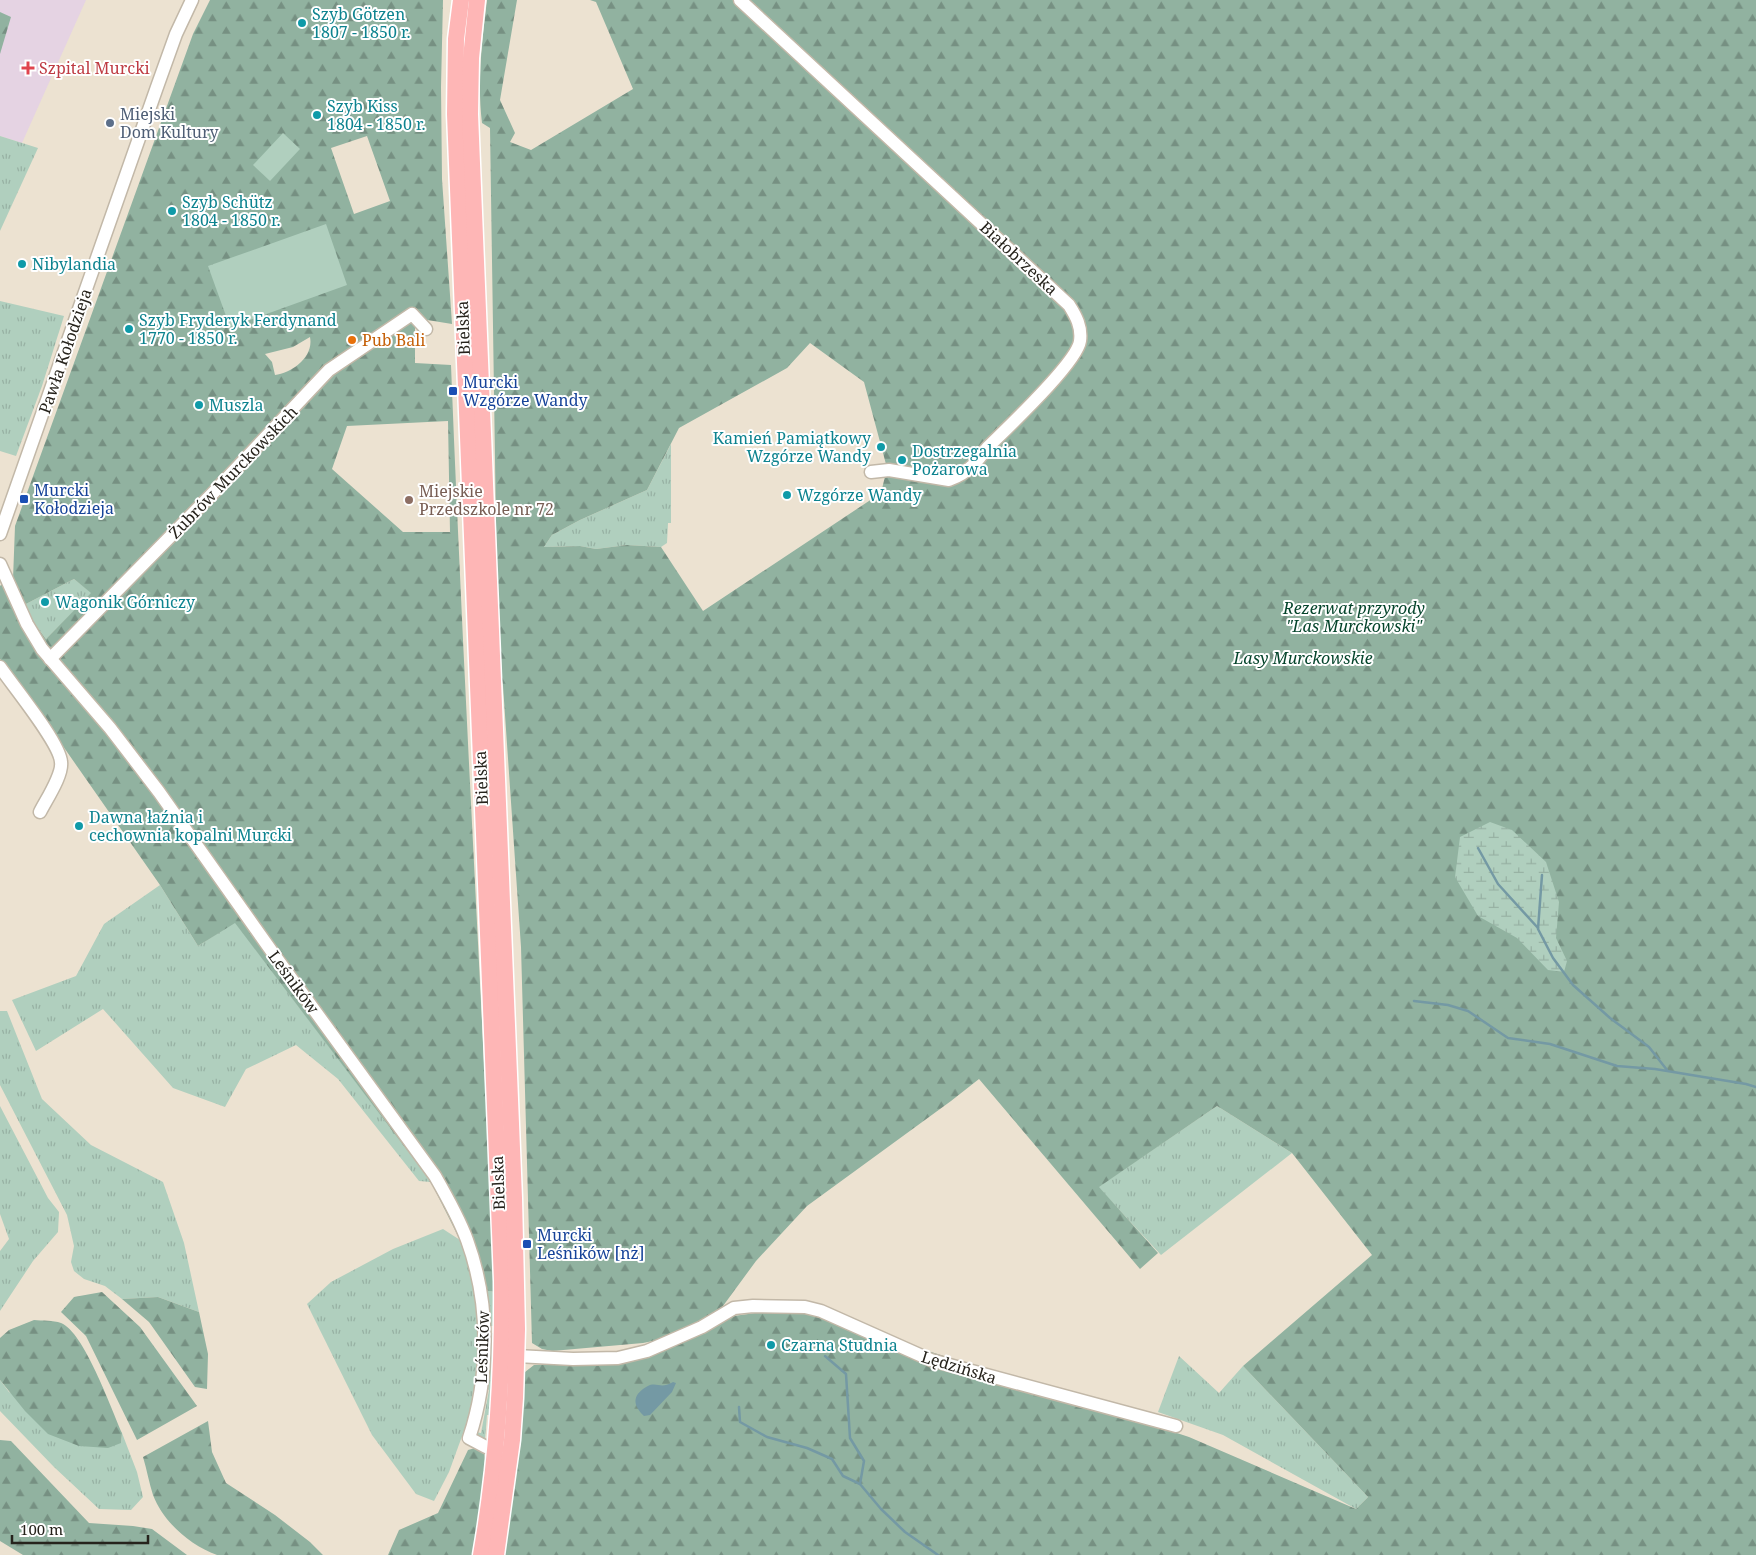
<svg xmlns="http://www.w3.org/2000/svg" width="1756" height="1555" font-family="'Noto Serif',serif">
<style>
.medical{fill:#e5d3e3}
.grass{fill:url(#grass-tufts)}
.forest{fill:url(#forest-firs);fill-rule:evenodd}
.wetland{fill:url(#wetland-marsh)}
.garden{fill:#b0cfbe}
.water{fill:#7499a4}
.lines{fill:none;stroke-linecap:round;stroke-linejoin:round}
.stream{stroke:#7499a4;stroke-width:2.5}
.minor-casing{stroke:#c2b8a8;stroke-width:15}
.major-casing{stroke:#fff;stroke-width:19}
.minor{stroke:#fff;stroke-width:12}
.major{stroke:#feb6b6;stroke-width:16}
.culture-dot{fill:#0f9aa8;stroke:#fff;stroke-width:2}
.health-dot{fill:#e0444e;stroke:#fff;stroke-width:2}
.service-dot{fill:#5c6f8a;stroke:#fff;stroke-width:2}
.food-dot{fill:#e8710a;stroke:#fff;stroke-width:2}
.transit-dot{fill:#1a4fb4;stroke:#fff;stroke-width:2}
.education-dot{fill:#8d6e63;stroke:#fff;stroke-width:2}
.labels{text-anchor:middle;dominant-baseline:central;stroke-width:4;stroke-linejoin:round;paint-order:stroke}
.culture-label{font-size:16px;fill:#0d838f;stroke:#fff;text-anchor:start}
.health-label{font-size:16px;fill:#be3a42;stroke:#fff;text-anchor:start}
.service-label{font-size:16px;fill:#4e5e75;stroke:#fff;text-anchor:start}
.street-label{font-size:16px;fill:#26231c;stroke:#fff}
.food-label{font-size:16px;fill:#c56008;stroke:#fff;text-anchor:start}
.transit-label{font-size:16px;fill:#164399;stroke:#fff;text-anchor:start}
.education-label{font-size:16px;fill:#785e54;stroke:#fff;text-anchor:start}
.park-label{font-size:16px;font-style:italic;fill:#04442b;stroke:#fff}
</style>
<defs>
<pattern id="grass-tufts" width="24" height="20" patternUnits="userSpaceOnUse" patternTransform="scale(1.25)"><rect width="24" height="20" fill="#b0cfbe"/><path d="M3 7l-1-3M5 7V3M7 7l1-3M15 17l-1-3M17 17v-4M19 17l1-3" fill="none" stroke="#97b1a3"/></pattern>
<pattern id="forest-firs" width="22" height="20" patternUnits="userSpaceOnUse" patternTransform="scale(1.25)"><rect width="22" height="20" fill="#91b2a0"/><path d="M5 1l3.5 6h-7zM16 11l3.5 6h-7z" fill="#769082"/></pattern>
<pattern id="wetland-marsh" width="20" height="14" patternUnits="userSpaceOnUse" patternTransform="scale(1.25)"><rect width="20" height="14" fill="#b0cfbe"/><path d="M1 5h8M5 5V1M11 12h8M15 12V8" fill="none" stroke="#97b1a3"/></pattern>
</defs>
<rect width="100%" height="100%" fill="#ece2d1"/>
<polygon class="medical" points="0,0 86,0 22,143 0,136"/>
<g class="grass">
<polygon points="0,136 38,148 0,231"/>
<polygon points="0,301 64,316 42,386 16,456 0,451"/>
<polygon points="671,444 671,523 668,523 667,543 661,547 627,545 596,549 580,546 544,547 552,535 580,520 647,490"/>
<polygon points="74,579 92,593 46,639 22,606"/>
<polygon points="160,885 198,946 235,922 431,1182 419,1181 338,1079 296,1045 246,1069 225,1107 173,1088 103,1009 36,1051 12,1000 76,976 104,924"/>
<polygon points="0,1011 7,1011 42,1099 91,1145 163,1182 184,1243 199,1312 158,1297 122,1299 105,1286 84,1279 74,1271 71,1262 74,1246 67,1215 0,1085"/>
<polygon points="0,1106 48,1198 59,1212 58,1232 33,1261 0,1311 0,1251 9,1239 0,1214"/>
<polygon points="1217,1106 1292,1153 1161,1255 1098,1187"/>
<polygon points="443,1229 460,1240 478,1289 479,1365 469,1417 449,1472 434,1501 416,1494 372,1435 307,1304 331,1282 393,1249"/>
<polygon points="484,1290 495,1292 494,1326 489,1326"/>
<polygon points="492,1333 495,1333 490,1415 487,1415 485,1440 476,1437 475,1432 481,1433 489,1390 484,1388 488,1371 490,1369"/>
<polygon points="1179,1356 1219,1393 1243,1366 1368,1497 1356,1509 1223,1435 1158,1412"/>
<polygon points="0,1380 9,1392 121,1443 122,1433 137,1472 143,1497 131,1510 99,1509 54,1467 0,1411"/>
</g>
<g class="forest">
<path d="M210 0H443L441 87 442 179 452 324 415 318V363L451 365C463 674 481 983 495 1292L478 1289 460 1240 431 1182 235 923 198 946 160 885 14 676 0 659V586L4 582 46 639 91 593 74 579 24 605 13 579 15 526 193 34ZM367 136 390 201 354 214 331 148ZM310 337C314 357 292 373 275 375L272 362 265 354 293 347ZM448 421 450 532H403L332 469 347 426Z"/>
<path d="M487 0H517L500 100 515 133 510 142 531 150 633 89 596 2 590 0H1756V1555H504L521 1441 525 1372 534 1365 628 1361 727 1317 762 1312 816 1314 1189 1437 1356 1509 1368 1497 1243 1366 1372 1255 1292 1153 1217 1106 1099 1187 1158 1253 1140 1269 979 1079 951 1101 807 1206 756 1261 723 1306 702 1322 658 1340 643 1343 552 1351 542 1349 532 1343 521 947 503 686 498 658 490 128 482 123C477 82 482 41 487 0ZM810 343 864 382 887 468 881 493 703 611 661 547 627 545 596 549 580 546 544 547 552 535 580 520 647 490 679 428 787 368Z"/>
<polygon points="0,12 11,17 0,54"/>
<polygon points="102,1292 140,1327 197,1406 137,1440 86,1336 61,1312 74,1297"/>
<polygon points="158,1297 199,1312 208,1354 207,1389 195,1387 149,1322 122,1299"/>
<path d="M34 1320C42 1321 53 1320 61 1323 84 1332 111 1408 122 1433L121 1443 108 1448 79 1446 48 1434 25 1411 0 1380V1338L9 1330Z"/>
<path d="M208 1421 212 1452 226 1483 275 1515 310 1542 323 1555H217C190 1545 164 1523 153 1495 149 1483 147 1470 143 1457Z"/>
<polygon points="0,1440 11,1441 89,1523 133,1526 152,1529 187,1555 23,1555 0,1541"/>
<polygon points="475,1448 484,1452 485,1459 480,1515 473,1555 388,1555 399,1530 438,1513 468,1450"/>
</g>
<polygon class="wetland" points="1490,822 1512,830 1546,862 1559,902 1556,938 1567,961 1564,972 1548,970 1517,938 1478,916 1455,877 1460,837"/>
<g class="garden">
<polygon points="283,133 300,149 270,181 253,165"/>
<polygon points="326,224 347,285 230,327 208,266"/>
</g>
<path class="water" d="M673 1382 676 1383 672 1392 650 1415 644 1416C635 1407 631 1398 643 1389 645 1388 647 1386 650 1385 659 1383 661 1389 673 1382Z"/>
<g class="lines">
<g class="stream">
<polyline points="1478,848 1498,884 1538,928"/>
<polyline points="1542,875 1538,929 1553,958 1573,985 1610,1018 1649,1047 1667,1070"/>
<polyline points="1414,1001 1448,1005 1468,1011 1508,1038 1550,1044 1617,1066 1655,1069 1746,1084 1756,1087"/>
<polyline points="825,1356 846,1374 850,1438 864,1461 860,1484"/>
<polyline points="739,1407 740,1422 767,1437 807,1448 832,1459 843,1476 860,1484 881,1509 905,1532 938,1555"/>
</g>
<defs>
<g id="minor">
<path d="M740 0 1069 305C1076 316 1082 327 1080 341 1077 363 1006 429 987 448 982 454 978 461 972 466 966 472 957 477 949 480L889 470 871 472"/>
<polyline points="0,534 157,87 176,34 192,0"/>
<path d="M0 564 27 624 42 649 110 728 159 792 275 956 435 1176C447 1197 459 1218 467 1240 490 1303 490 1375 469 1438L486 1447 496 1449"/>
<polyline points="50,659 214,492 329,370 412,314 426,329"/>
<path d="M0 667C13 686 60 743 61 762 63 775 46 800 40 812"/>
<polyline points="517,1356 573,1359 618,1358 647,1351 702,1327 734,1308 753,1306 805,1307 821,1311 931,1360 1176,1426"/>
</g>
<g id="major">
<path d="M461 0 456 39 455 114 502 1281C503 1374 497 1463 481 1555"/>
<polyline points="477,0 471,58 470,114 514,1198 517,1329 515,1398 512,1440 496,1555"/>
</g>
</defs>
<use href="#minor" class="minor-casing"/>
<use href="#major" class="major-casing"/>
<use href="#minor" class="minor"/>
<use href="#major" class="major"/>
</g>
<g class="culture-dot">
<circle cx="302" cy="23" r="5"/>
<circle cx="317" cy="115" r="5"/>
<circle cx="172" cy="211" r="5"/>
<circle cx="22" cy="264" r="5"/>
<circle cx="129" cy="329" r="5"/>
<circle cx="199" cy="405" r="5"/>
<circle cx="881" cy="447" r="5"/>
<circle cx="902" cy="460" r="5"/>
<circle cx="787" cy="495" r="5"/>
<circle cx="45" cy="602" r="5"/>
<circle cx="79" cy="826" r="5"/>
<circle cx="771" cy="1345" r="5"/>
</g>
<path class="health-dot" d="M25.5 60.5h5v5h5v5h-5v5h-5v-5h-5v-5h5z"/>
<circle class="service-dot" cx="110" cy="123" r="5"/>
<circle class="food-dot" cx="352" cy="340" r="5"/>
<g class="transit-dot">
<rect x="448" y="386" width="10" height="10" rx="2.5"/>
<rect x="19" y="494" width="10" height="10" rx="2.5"/>
<rect x="522" y="1239" width="10" height="10" rx="2.5"/>
</g>
<circle class="education-dot" cx="409" cy="500" r="5"/>
<g class="labels">
<g class="culture-label">
<text x="312" y="14">Szyb Götzen<tspan x="312" dy="18">1807 - 1850 r.</tspan></text>
<text x="327" y="106">Szyb Kiss<tspan x="327" dy="18">1804 - 1850 r.</tspan></text>
<text x="182" y="202">Szyb Schütz<tspan x="182" dy="18">1804 - 1850 r.</tspan></text>
<text x="32" y="264">Nibylandia</text>
<text x="139" y="320">Szyb Fryderyk Ferdynand<tspan x="139" dy="18">1770 - 1850 r.</tspan></text>
<text x="209" y="405">Muszla</text>
<text x="871" y="438" text-anchor="end">Kamień Pamiątkowy<tspan x="871" dy="18">Wzgórze Wandy</tspan></text>
<text x="912" y="451">Dostrzegalnia<tspan x="912" dy="18">Pożarowa</tspan></text>
<text x="797" y="495">Wzgórze Wandy</text>
<text x="55" y="602">Wagonik Górniczy</text>
<text x="89" y="817">Dawna łaźnia i<tspan x="89" dy="18">cechownia kopalni Murcki</tspan></text>
<text x="781" y="1345">Czarna Studnia</text>
</g>
<g class="health-label">
<text x="39" y="68">Szpital Murcki</text>
</g>
<g class="service-label">
<text x="120" y="114">Miejski<tspan x="120" dy="18">Dom Kultury</tspan></text>
</g>
<g class="street-label">
<text transform="translate(1019 258) rotate(43)">Białobrzeska</text>
<text transform="translate(463 328) rotate(-92)">Bielska</text>
<text transform="translate(65 351) rotate(-71)">Pawła Kołodzieja</text>
<text transform="translate(233 472) rotate(-46)">Żubrów Murckowskich</text>
<text transform="translate(481 778) rotate(-92)">Bielska</text>
<text transform="translate(294 982) rotate(54)">Leśników</text>
<text transform="translate(498 1183) rotate(-92)">Bielska</text>
<text transform="translate(482 1347) rotate(-88)">Leśników</text>
<text transform="translate(959 1367) rotate(17)">Lędzińska</text>
</g>
<g class="food-label">
<text x="362" y="340">Pub Bali</text>
</g>
<g class="transit-label">
<text x="463" y="382">Murcki<tspan x="463" dy="18">Wzgórze Wandy</tspan></text>
<text x="34" y="490">Murcki<tspan x="34" dy="18">Kołodzieja</tspan></text>
<text x="537" y="1235">Murcki<tspan x="537" dy="18">Leśników [nż]</tspan></text>
</g>
<g class="education-label">
<text x="419" y="491">Miejskie<tspan x="419" dy="18">Przedszkole nr 72</tspan></text>
</g>
<g class="park-label">
<text x="1354" y="608">Rezerwat przyrody<tspan x="1354" dy="18">"Las Murckowski"</tspan></text>
<text x="1303" y="658">Lasy Murckowskie</text>
</g>
</g>
<path d="M12 1535v8h136v-8" fill="none" stroke="#26231c" stroke-width="2.5"/>
<text x="20" y="1535" font-size="15" fill="#26231c" stroke="#ffffff" stroke-width="4" paint-order="stroke">100 m</text>
</svg>
